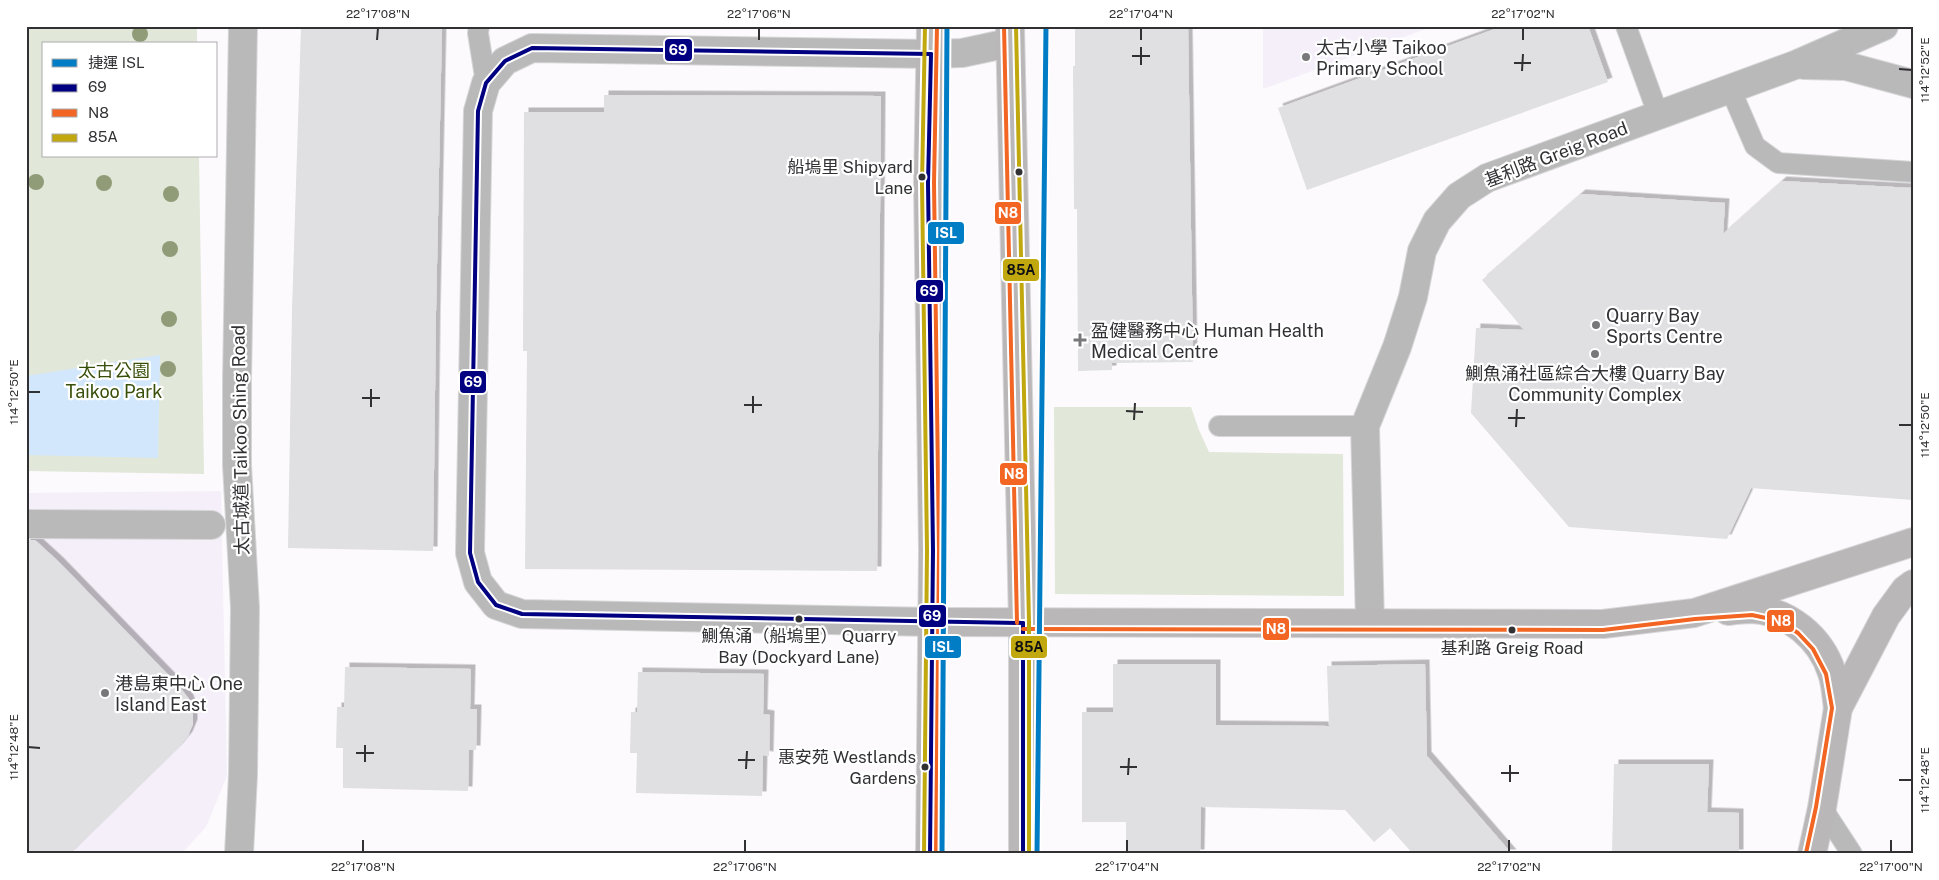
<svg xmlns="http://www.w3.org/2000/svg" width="1939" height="880" font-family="'Public Sans','Noto Sans TC',sans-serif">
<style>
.built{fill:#f5eff9}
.green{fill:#e1e7d9}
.water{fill:#d2e7fc}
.building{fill:#e0dfe2;filter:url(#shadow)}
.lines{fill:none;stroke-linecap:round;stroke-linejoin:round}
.lane-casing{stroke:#d7d6d8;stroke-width:22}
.street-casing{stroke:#d7d6d8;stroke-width:30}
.secondary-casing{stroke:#d7d6d8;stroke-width:30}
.lane{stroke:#bab9b9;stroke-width:20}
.street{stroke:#bab9b9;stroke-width:28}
.secondary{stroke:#b9b7b8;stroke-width:28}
.bus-1-casing{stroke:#fff;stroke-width:8}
.bus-2-casing{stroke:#fff;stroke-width:8}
.bus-3-casing{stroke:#fff;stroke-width:8}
.bus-1{stroke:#000080;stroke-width:4}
.bus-2{stroke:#f26522;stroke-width:4}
.bus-3{stroke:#c1a80f;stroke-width:4}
.metro-1-casing{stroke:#fff;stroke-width:9}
.metro-1{stroke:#007dc5;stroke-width:5}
.tree{fill:#909c77}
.ticks{fill:none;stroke:#313033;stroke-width:2}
.poi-dot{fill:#78777a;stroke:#fff;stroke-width:2}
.bus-dot{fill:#313033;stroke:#fff;stroke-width:2}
.labels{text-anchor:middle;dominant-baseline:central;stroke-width:4.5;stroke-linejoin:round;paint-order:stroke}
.bus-label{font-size:17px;fill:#313033;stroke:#fff;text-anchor:end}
.poi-label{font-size:18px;fill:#313033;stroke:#fff;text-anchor:start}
.street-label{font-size:18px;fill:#313033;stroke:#fff}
.park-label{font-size:18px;fill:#384f0a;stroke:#fff}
.line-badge{stroke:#fff;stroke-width:2}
.badge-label{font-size:14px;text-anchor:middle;font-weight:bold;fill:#fff}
.pale-badge-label{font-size:14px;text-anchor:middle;font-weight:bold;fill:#111}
.neatline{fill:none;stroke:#313033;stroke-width:2}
.ticks-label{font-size:12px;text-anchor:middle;fill:#313033}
</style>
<defs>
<filter id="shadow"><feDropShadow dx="4.5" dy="-4.5" stdDeviation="0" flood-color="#0004"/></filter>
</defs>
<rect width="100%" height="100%" fill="#fcfafd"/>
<g class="built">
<polygon points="1263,26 1434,26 1263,89"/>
<polygon points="221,491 227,776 206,827 181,854 26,854 26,493"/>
</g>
<g class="green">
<polygon points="26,26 197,26 197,44 44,44 44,156 199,156 204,474 26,471"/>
<polygon points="1054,407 1191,407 1199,430 1209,452 1343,454 1344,596 1055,594"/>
</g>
<polygon class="water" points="160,355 158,458 26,455 26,376"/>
<g class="building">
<polygon points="301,26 442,26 436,312 433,551 288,548 292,310"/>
<polygon points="1075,26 1188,26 1193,362 1112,363 1112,370 1078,371 1077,209 1074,209 1073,66 1075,66"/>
<polygon points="1503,26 1588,26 1608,82 1307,190 1278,108"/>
<polygon points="604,95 881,96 877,571 525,569 527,351 523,351 524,112 604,112"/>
<polygon points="1782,181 1913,188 1913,500 1751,488 1727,539 1569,527 1471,413 1476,328 1524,330 1482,280 1581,194 1725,203 1723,234"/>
<polygon points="26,540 35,540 59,562 179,686 189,699 193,712 193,724 188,736 178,748 70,854 26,854"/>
<polygon points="1113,664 1216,664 1216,725 1329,726 1327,666 1425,664 1427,756 1512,854 1413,854 1390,828 1374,842 1345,810 1201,807 1200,854 1126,854 1126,822 1082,822 1082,712 1113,712"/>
<polygon points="345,667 471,669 470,709 477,709 476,750 469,750 468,791 343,788 343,748 336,748 337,707 344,707"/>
<polygon points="638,672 764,674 763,714 770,715 769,756 763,755 762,796 636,793 637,753 630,753 631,712 637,712"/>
<polygon points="1614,764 1709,764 1707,812 1739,813 1739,854 1612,854"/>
</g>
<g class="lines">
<defs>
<g id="lane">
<polyline points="479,26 478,33 486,83"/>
<polyline points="1626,26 1658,114"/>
<polyline points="1730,88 1755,146 1778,163 1913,172"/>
<polyline points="1219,426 1365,426"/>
<polyline points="1822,808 1852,854"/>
</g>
<g id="street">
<polyline points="1804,65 1846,66 1913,84"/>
<polyline points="26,524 211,525"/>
<polyline points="933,622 522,614 496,605 478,582 470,553 478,111 486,83 505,61 532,48 931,54 962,53 1009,43"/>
<polyline points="1370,623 1365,426 1397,347 1413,297 1422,251 1437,221 1459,196 1487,178 1795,65 1884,26"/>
<polyline points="239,854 243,775 245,608 237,465 237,380 243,26"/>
</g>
<g id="secondary">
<polyline points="1010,26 1023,623 1023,854"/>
<path d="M1728 611C1736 610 1744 609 1752 609 1789 611 1821 638 1832 673 1836 684 1836 696 1838 708"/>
<polyline points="933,622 1603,624 1694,613 1913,542"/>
<polyline points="930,854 933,550 928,183 931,26"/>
<polyline points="1812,854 1822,808 1838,708 1886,616 1905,590 1913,584"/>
</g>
</defs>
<use href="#lane" class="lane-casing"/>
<use href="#street" class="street-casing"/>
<use href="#secondary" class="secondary-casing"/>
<use href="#lane" class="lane"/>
<use href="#street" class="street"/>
<use href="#secondary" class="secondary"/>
<defs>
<g id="bus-1">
<polyline points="931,54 532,48 505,61 486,83 478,111 470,553 478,582 496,605 522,614 1023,623"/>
<polyline points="1023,623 1023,854"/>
<polyline points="930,854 933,550 928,183 931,54"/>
</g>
<g id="bus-2">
<polyline points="1004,26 1017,623"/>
<polyline points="1023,629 1603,630 1695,619 1752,615 1780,621 1798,633 1813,649 1826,674 1832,708 1816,807 1806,853"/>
<polyline points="936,854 939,550 934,183 937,26"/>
</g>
<g id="bus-3">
<polyline points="1016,26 1029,623 1029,854"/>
<polyline points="924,854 927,550 922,183 925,26"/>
</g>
</defs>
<use href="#bus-1" class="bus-1-casing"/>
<use href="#bus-2" class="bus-2-casing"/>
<use href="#bus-3" class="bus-3-casing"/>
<use href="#bus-1" class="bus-1"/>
<use href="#bus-2" class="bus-2"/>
<use href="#bus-3" class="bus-3"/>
<defs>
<g id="metro-1">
<polyline points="942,854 947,26"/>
<polyline points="1037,854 1046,26"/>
</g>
</defs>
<use href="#metro-1" class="metro-1-casing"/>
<use href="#metro-1" class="metro-1"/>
</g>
<g class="tree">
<circle cx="140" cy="34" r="8"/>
<circle cx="36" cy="182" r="8"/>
<circle cx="104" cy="183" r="8"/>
<circle cx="171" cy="194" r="8"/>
<circle cx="170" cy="249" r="8"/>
<circle cx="169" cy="319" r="8"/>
<circle cx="168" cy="369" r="8"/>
</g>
<path class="ticks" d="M377 40 378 28M759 40V28M1141 40V28M1523 40V28M1132 56H1150M1514 63H1531M1141 65V47M1899 69 1912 70M1522 71 1523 54M28 392H40M362 398H380M744 405H762M371 407V389M1126 411 1143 412M753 413V396M1508 418H1525M1134 420 1135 403M1899 425H1912M1516 427 1517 409M28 747 40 748M356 753H374M738 760H755M365 762V745M1120 767H1137M746 769 747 751M1501 773H1519M1128 775 1129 758M1899 780H1912M1510 782V765M363 852V840M745 852V840M1127 852V840M1509 852V840M1891 852V840"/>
<g class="poi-dot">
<circle cx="1306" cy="57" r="5"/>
<circle cx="1596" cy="325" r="5"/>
<path d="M1077.5 332.5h5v5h5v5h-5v5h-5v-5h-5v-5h5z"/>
<circle cx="1595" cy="354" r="5"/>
<circle cx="105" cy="693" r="5"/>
</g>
<g class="bus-dot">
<circle cx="1019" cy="172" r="4.5"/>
<circle cx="922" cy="177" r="4.5"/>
<circle cx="799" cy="619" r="4.5"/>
<circle cx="1512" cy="630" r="4.5"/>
<circle cx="925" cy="767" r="4.5"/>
</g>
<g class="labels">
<g class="bus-label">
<text x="913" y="167">船塢里 Shipyard<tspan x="913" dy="21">Lane</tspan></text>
<text x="799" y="636" text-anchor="middle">鰂魚涌（船塢里） Quarry<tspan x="799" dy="21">Bay (Dockyard Lane)</tspan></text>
<text x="1512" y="648" text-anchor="middle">基利路 Greig Road</text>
<text x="916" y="757">惠安苑 Westlands<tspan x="916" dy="21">Gardens</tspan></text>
</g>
<g class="poi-label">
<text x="1316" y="47">太古小學 Taikoo<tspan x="1316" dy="21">Primary School</tspan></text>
<text x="1606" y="315">Quarry Bay<tspan x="1606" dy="21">Sports Centre</tspan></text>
<text x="1091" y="330">盈健醫務中心 Human Health<tspan x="1091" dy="21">Medical Centre</tspan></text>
<text x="1595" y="373" text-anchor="middle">鰂魚涌社區綜合大樓 Quarry Bay<tspan x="1595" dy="21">Community Complex</tspan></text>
<text x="115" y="683">港島東中心 One<tspan x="115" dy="21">Island East</tspan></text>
</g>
<g class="street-label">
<text transform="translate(1556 154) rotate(-21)">基利路 Greig Road</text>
<text transform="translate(240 440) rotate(-91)">太古城道 Taikoo Shing Road</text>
</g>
<g class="park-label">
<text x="114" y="370">太古公園<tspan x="114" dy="21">Taikoo Park</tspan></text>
</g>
</g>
<g class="line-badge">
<rect x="664" y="38" width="29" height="24" rx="5" fill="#000080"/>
<rect x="994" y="201" width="28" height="24" rx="5" fill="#f26522"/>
<rect x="927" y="221" width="38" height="24" rx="5" fill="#007dc5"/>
<rect x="1002" y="258" width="38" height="24" rx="5" fill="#c1a80f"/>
<rect x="915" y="279" width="29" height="24" rx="5" fill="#000080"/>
<rect x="459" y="370" width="28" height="24" rx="5" fill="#000080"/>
<rect x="999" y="462" width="29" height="24" rx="5" fill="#f26522"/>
<rect x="918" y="604" width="29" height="24" rx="5" fill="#000080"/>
<rect x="1766" y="609" width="29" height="24" rx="5" fill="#f26522"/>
<rect x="1262" y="617" width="28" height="24" rx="5" fill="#f26522"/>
<rect x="1010" y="635" width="38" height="24" rx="5" fill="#c1a80f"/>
<rect x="924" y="635" width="38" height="24" rx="5" fill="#007dc5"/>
</g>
<g class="badge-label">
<text x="678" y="55">69</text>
<text x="1008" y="218">N8</text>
<text x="946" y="238">ISL</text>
<text x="929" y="296">69</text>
<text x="473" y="387">69</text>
<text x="1014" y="479">N8</text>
<text x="932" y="621">69</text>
<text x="1781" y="626">N8</text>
<text x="1276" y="634">N8</text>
<text x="943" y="652">ISL</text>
</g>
<g class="pale-badge-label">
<text x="1021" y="275">85A</text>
<text x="1029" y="652">85A</text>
</g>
<rect width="1939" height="880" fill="none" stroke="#ffffff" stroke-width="55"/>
<rect x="42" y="42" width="175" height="115" fill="#ffffff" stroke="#adacad"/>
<rect x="52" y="59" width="25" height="8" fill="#007dc5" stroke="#adacad"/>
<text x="88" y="68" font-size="15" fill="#313033">捷運 ISL</text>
<rect x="52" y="84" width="25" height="8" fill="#000080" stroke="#adacad"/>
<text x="88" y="92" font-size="15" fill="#313033">69</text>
<rect x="52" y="109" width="25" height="8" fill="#f26522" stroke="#adacad"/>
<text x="88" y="118" font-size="15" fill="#313033">N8</text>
<rect x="52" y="134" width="25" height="8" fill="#c1a80f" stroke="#adacad"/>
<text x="88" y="142" font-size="15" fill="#313033">85A</text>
<rect x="28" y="28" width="1884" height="824" class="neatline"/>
<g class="ticks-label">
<text x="378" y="18">22°17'08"N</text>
<text x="759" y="18">22°17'06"N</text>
<text x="1141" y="18">22°17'04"N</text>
<text x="1523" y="18">22°17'02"N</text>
<text transform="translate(1925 70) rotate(-90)" y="4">114°12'52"E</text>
<text transform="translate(14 392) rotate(-90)" y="4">114°12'50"E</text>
<text transform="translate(1925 425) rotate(-90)" y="4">114°12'50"E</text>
<text transform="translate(14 747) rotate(-90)" y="4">114°12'48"E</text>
<text transform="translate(1925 780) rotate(-90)" y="4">114°12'48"E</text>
<text x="363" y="871">22°17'08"N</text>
<text x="745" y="871">22°17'06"N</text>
<text x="1127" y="871">22°17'04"N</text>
<text x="1509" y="871">22°17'02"N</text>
<text x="1891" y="871">22°17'00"N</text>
</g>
</svg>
